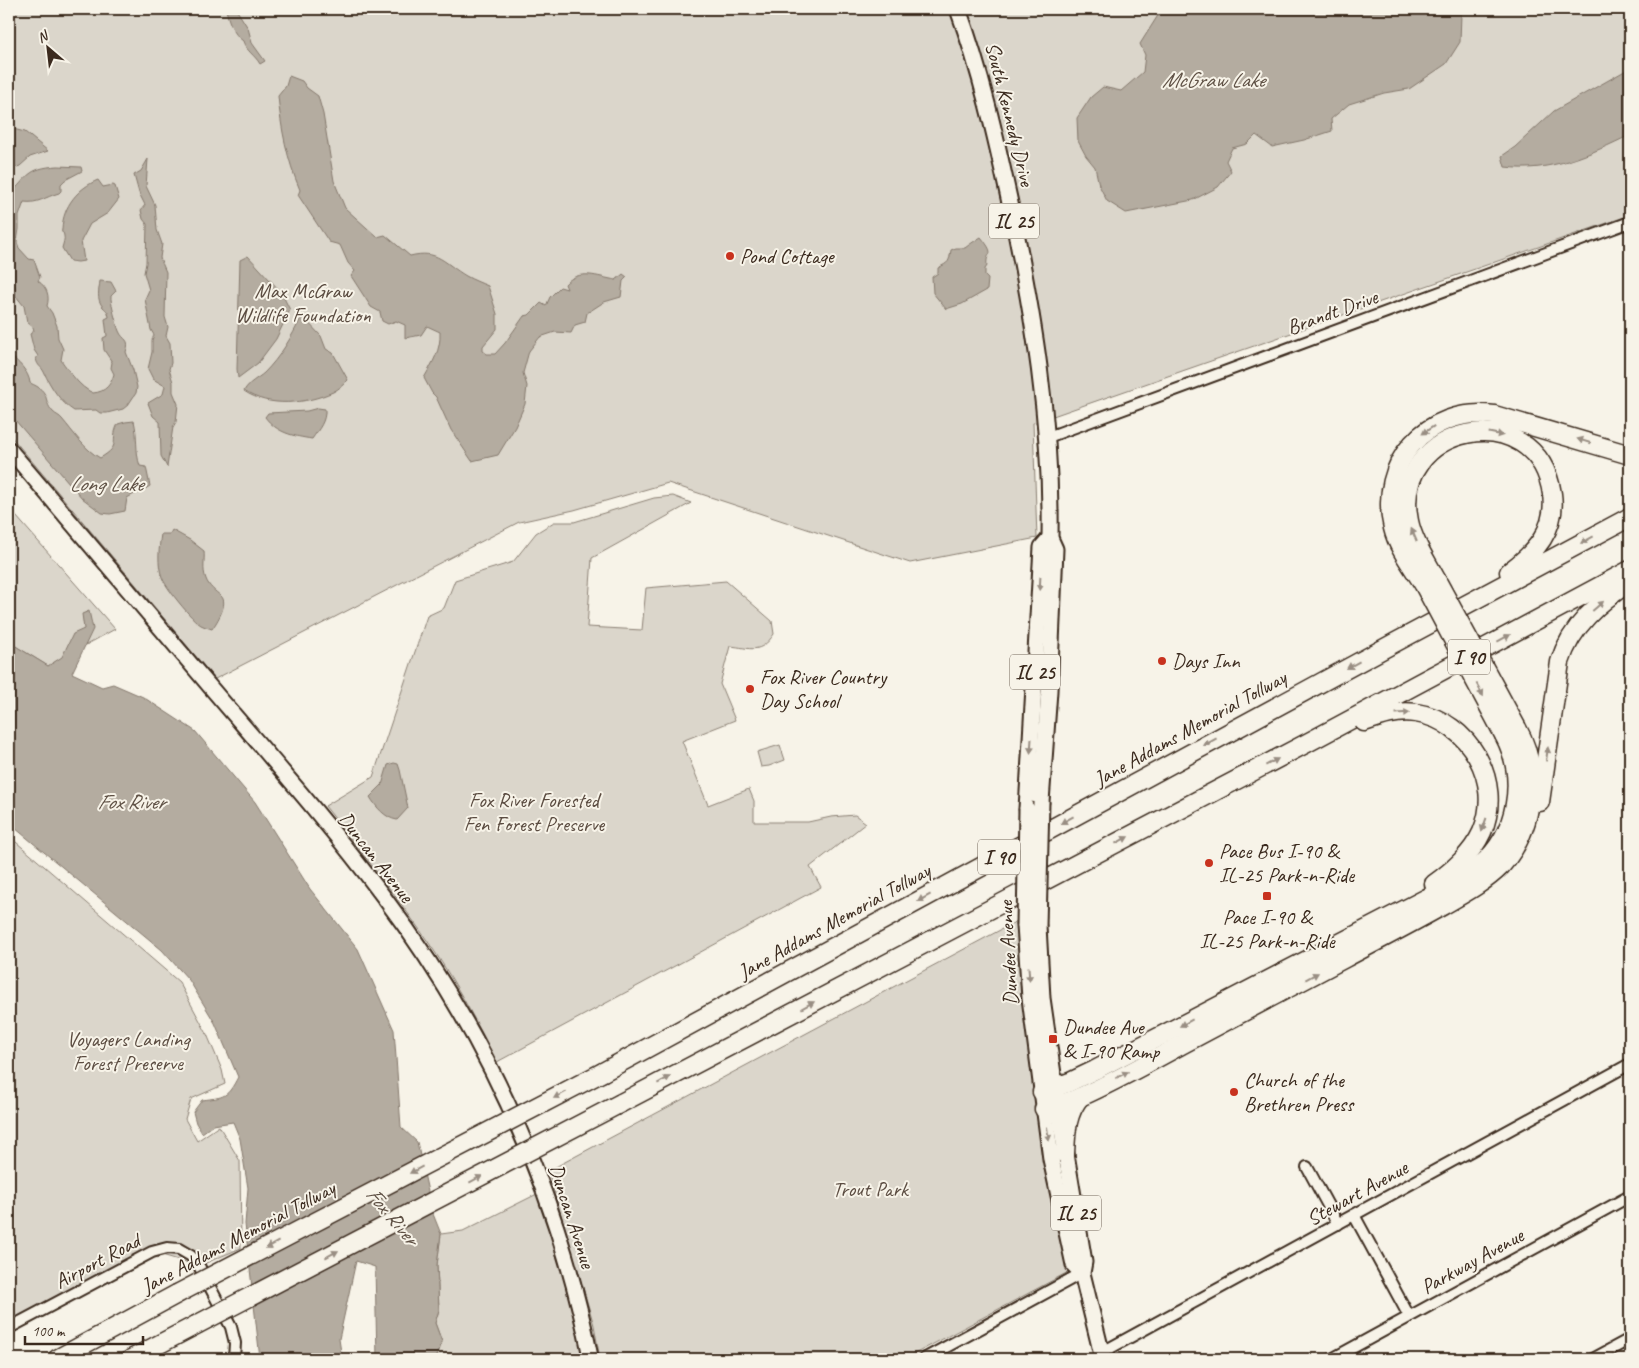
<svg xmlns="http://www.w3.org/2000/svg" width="1639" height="1368" font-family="Caveat,sans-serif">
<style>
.green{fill:#dbd6cb;stroke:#8b8074}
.water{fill:#b4aca0;stroke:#84786c}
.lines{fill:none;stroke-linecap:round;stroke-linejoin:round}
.street-casing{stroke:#3b2a1e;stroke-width:14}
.secondary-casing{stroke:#3b2a1e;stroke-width:18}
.primary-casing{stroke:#3b2a1e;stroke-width:19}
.highway-casing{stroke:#3b2a1e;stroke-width:21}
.street{stroke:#f7f3e8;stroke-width:10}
.secondary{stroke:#f7f3e8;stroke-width:14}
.primary{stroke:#f7f3e8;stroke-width:15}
.highway{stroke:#f7f3e8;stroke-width:18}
.primary-bridge-casing{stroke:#3b2a1e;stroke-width:19;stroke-linecap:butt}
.highway-bridge-casing{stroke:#3b2a1e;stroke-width:21;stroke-linecap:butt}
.primary-bridge{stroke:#f7f3e8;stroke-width:15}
.highway-bridge{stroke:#f7f3e8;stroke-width:18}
.oneway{fill:#998e83}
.poi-dot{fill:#c8321e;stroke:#f7f3e8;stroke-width:2}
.labels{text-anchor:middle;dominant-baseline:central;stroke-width:4;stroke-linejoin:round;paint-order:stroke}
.shield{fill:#f7f3e8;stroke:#73665b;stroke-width:1}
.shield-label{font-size:20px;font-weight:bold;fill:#3b2a1e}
.street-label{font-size:21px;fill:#3b2a1e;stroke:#f7f3e8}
.poi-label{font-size:21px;fill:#3b2a1e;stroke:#f7f3e8;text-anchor:start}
.park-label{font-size:21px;fill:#5b4c41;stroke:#f7f3e8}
.water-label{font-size:22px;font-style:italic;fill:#5f5145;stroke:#f7f3e8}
</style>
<rect width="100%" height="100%" fill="#f7f3e8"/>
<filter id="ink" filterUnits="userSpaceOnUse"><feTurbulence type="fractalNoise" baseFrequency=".02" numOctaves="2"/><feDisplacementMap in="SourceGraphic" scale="10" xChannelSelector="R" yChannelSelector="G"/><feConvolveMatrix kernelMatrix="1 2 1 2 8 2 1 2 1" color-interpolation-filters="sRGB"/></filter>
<g filter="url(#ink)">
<g class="green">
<polygon points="9,9 1630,9 1630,215 1033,423 1037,538 910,563 668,483 574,510 519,522 215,679 9,434"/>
<path d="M673 496 691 503 592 558 587 627 642 630 646 588 726 581 772 621 774 634C760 655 751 648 730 646L720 684 735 720 682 741 708 805 749 789 754 801V822H808L831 817 855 815 866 823 810 867 821 887 497 1062C477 1023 457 985 433 949 400 900 362 853 325 806L373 777 427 616 444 608 455 580 513 562 536 533 554 522H574L654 498Z"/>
<polygon points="9,508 115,629 48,666 9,642"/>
<polygon points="780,745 785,760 769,766 761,767 757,752"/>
<polygon points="9,836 179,982 206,1032 222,1070 225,1084 191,1099 185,1119 197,1141 219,1126 240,1161 241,1248 199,1266 152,1252 9,1330"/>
<polygon points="1017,921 1027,1038 1046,1174 1072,1270 905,1359 600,1359 594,1325 548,1171"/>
<polygon points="539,1193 567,1278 586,1359 436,1359 442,1342 435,1323 439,1310 437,1265 441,1234 463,1231"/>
</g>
<g class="water">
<path d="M226 9H236L248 28 252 43 265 61 260 64C255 55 246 51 243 41 233 34 228 20 226 9Z"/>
<polygon points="1162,9 1465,9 1461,14 1460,42 1446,64 1409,89 1384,93 1349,104 1331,119 1332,131 1304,140 1272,147 1256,135 1247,144 1232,148 1226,161 1231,171 1218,187 1193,200 1126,213 1107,201 1099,185 1095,167 1086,156 1078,141 1077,118 1091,97 1103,87 1121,91 1143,72 1145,55 1140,44"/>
<path d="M1630 68V135C1591 154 1550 173 1505 167L1502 156 1515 147 1554 111Z"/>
<path d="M289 76 302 81 307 88 318 96 323 114 334 181 345 208 377 237 385 235 410 256C438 249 444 263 466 276 473 280 481 283 488 286L497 314V329L483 346V351L487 354H495L505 343 524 316 529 315 541 303 546 306 550 297 560 287 567 289 565 284C580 268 597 277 616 280L623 274 627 277 623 281 621 297 604 302 587 313 585 322 575 325 571 333 555 332 540 337 529 351 523 373 527 386 525 404 515 427 498 455 472 461 451 430 436 397 432 393 424 378C433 362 441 350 440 332L427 326 421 335 405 338V325L396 321 388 324 382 321 380 312 371 307 351 276 355 271 348 263 340 245 329 242 298 195 300 190C287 159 281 129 278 96L286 86Z"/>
<polygon points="9,128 25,132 48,151 30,157 20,166 11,169 9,167"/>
<polygon points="148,159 146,186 155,205 157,230 162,244 160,258 166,272 165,317 168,327 166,336 170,343 171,363 169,369 173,382 173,392 178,404 176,422 173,427 167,467 161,456 160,422 153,416 148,403 163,394 165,386 153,379 148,369 152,352 152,340 154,335 151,330 145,299 149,290 144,273 146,263 147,224 143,219 141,210 145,205 139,193 134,175 141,171"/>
<path d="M58 166 81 167 82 171 65 180 61 184V191L59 193C45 197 38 204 24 202L19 216V229L17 242 19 248 29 259 34 260 40 277 38 281C47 287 50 296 47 306L52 313 57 326 58 338 63 349 61 360C70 372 79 387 93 393 106 392 111 384 114 374L111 368 112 362 104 350 103 338 107 336 105 319 109 317C108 311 107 311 103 307 96 299 99 290 100 281L111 282 116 291 111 296C110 301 117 326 119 331 123 341 131 338 126 352L133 370 137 387 136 393 128 405 123 409 107 413H100L96 410 74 411C61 403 50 386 44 372 41 366 38 367 36 359L38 356 34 350 30 334 34 331 33 327 27 322 24 306 15 295C16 280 12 283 10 273 10 270 10 267 9 264V195C29 177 26 168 58 166Z"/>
<path d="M98 180 103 187 113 185 115 186 119 199 108 213 90 224 81 241 84 261 78 262 70 261 62 248C63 244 65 239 64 236 63 229 61 236 62 229 63 206 78 188 98 180Z"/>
<path d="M981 237C998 258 985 250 987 266L985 269V276L988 279 987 290 962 304 946 309 933 293 932 277 938 273V268C949 262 949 263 951 250L956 248H965C970 244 976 240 981 237Z"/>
<polygon points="248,256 281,292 290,310 276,339 258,363 238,378 237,369 240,260"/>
<path d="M301 318H304L321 336 326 349 333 353 348 380C344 384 339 389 333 392 306 404 269 408 244 391 249 382 257 379 264 373 280 357 291 338 301 318Z"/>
<path d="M9 355C18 361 29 372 30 383 52 392 42 400 53 412 56 415 60 416 62 419 74 433 84 449 100 458 123 445 109 441 118 424L125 422 134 421C138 436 135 452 140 466L146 467 150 486C143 491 135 493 127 498L125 511 110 514 102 513 82 498 9 413Z"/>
<path d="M318 408 325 409C326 421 319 429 312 439 293 436 277 433 265 417L268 413 307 411Z"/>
<path d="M172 530 190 540 204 551C205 561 202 569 206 579 209 587 215 591 221 596 229 603 217 622 212 629 209 628 205 627 201 625 192 620 165 587 162 577 157 564 159 548 161 534H170Z"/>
<path d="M89 611 93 629 72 673 102 687 113 684 143 697 195 731 255 802 310 889 358 949 394 1030 401 1127 417 1142 433 1214 441 1234 437 1265 439 1310 435 1323 442 1342 436 1359H377L375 1267 356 1261 339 1339 342 1359H260L245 1224 248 1188 240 1139 233 1122 213 1125 202 1133 196 1123 193 1112 202 1100C225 1097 227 1098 238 1077L215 1023 189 980 162 950 9 823V642L48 666 62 657 73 634 84 629 82 614Z"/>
<path d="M394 763 398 764 400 770 408 808 397 820C385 818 376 807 370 797L382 785 388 765Z"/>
</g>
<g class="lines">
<defs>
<g id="street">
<polyline points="1048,437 1630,222"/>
<polyline points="1307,1167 1338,1224"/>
<polyline points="1354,1215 1409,1316"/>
<polyline points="9,1328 152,1252 167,1248 179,1249 191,1256 199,1266 231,1327 235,1343 234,1359"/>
<polyline points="1101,1353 1630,1064"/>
<polyline points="924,1359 1082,1273"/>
<polyline points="1332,1359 1630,1196"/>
<polyline points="1593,1359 1630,1339"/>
</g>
<path id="secondary" d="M9 449C76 529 144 609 212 689 270 757 330 825 383 896 487 1034 557 1191 591 1359"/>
<g id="primary">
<path d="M958 9C981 72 996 138 1010 203 1033 313 1052 425 1050 538L1055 549 1049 691 1041 802"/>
<polyline points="1027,809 1042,547 1050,538"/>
<polyline points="1025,925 1030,998 1051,1159 1074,1265 1079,1270"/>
<polyline points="1038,926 1042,998 1055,1088 1084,1262 1082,1273 1103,1359"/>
</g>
<g id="highway">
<path d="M1436 579C1426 560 1413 541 1409 521 1389 424 1537 394 1552 494 1557 529 1535 553 1509 572"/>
<path d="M1424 585C1413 567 1398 549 1393 528 1377 463 1427 406 1494 415L1630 455"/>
<path d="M1364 722C1381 716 1398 710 1416 713 1469 721 1504 782 1482 832 1472 854 1453 870 1434 884"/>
<path d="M1540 802 1560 662C1571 626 1599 602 1630 582"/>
<polyline points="603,1072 1396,642 1630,517"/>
<path d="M1042 1092 1070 1082 1095 1070 1427 898C1445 888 1465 880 1480 866 1518 834 1527 778 1504 735"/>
<polyline points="621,1103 1307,743 1630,570"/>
<path d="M1044 1109C1056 1105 1069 1102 1080 1097 1114 1082 1148 1063 1181 1045 1236 1016 1291 987 1345 958 1377 941 1410 924 1442 906 1463 894 1484 883 1501 866 1534 829 1541 771 1517 728"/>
<path d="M1065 1154C1066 1133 1066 1114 1080 1097"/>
<polyline points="57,1359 177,1294"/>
<polyline points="131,1359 196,1325"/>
</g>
</defs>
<use href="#street" class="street-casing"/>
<use href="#secondary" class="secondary-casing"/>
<use href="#primary" class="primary-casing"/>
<use href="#highway" class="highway-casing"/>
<use href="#street" class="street"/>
<use href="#secondary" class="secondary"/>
<use href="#primary" class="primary"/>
<use href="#highway" class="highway"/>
<defs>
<g id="primary-bridge">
<polyline points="1025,925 1027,809"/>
<polyline points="1038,926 1041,802"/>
</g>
<g id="highway-bridge">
<polyline points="1436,579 1517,728"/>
<polyline points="1424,585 1504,735"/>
<polyline points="177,1294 603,1072"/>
<polyline points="196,1325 621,1103"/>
</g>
</defs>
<use href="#primary-bridge" class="primary-bridge-casing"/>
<use href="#highway-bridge" class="highway-bridge-casing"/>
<use href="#primary-bridge" class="primary-bridge"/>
<use href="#highway-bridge" class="highway-bridge"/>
</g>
<defs><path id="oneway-solid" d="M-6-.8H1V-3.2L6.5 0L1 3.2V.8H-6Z" transform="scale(1.25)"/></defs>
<g class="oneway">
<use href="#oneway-solid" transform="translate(1428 430) rotate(146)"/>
<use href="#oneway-solid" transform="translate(1496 434) rotate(12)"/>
<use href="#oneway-solid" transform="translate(1584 441) rotate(-163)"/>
<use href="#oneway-solid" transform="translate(1414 535) rotate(-113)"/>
<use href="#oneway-solid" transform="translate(1587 540) rotate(152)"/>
<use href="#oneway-solid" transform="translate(1040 584) rotate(93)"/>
<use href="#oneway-solid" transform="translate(1598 606) rotate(-41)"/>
<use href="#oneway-solid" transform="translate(1504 638) rotate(-28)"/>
<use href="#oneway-solid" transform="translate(1353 665) rotate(151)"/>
<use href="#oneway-solid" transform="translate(1480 690) rotate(62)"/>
<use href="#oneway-solid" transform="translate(1403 713) rotate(-3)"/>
<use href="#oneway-solid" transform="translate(1210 742) rotate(151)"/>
<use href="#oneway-solid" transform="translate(1031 746) rotate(94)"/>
<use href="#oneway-solid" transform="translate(1547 754) rotate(-82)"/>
<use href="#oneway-solid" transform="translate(1272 762) rotate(-28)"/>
<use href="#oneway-solid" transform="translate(1067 820) rotate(151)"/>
<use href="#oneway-solid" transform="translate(1484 825) rotate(109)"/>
<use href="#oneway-solid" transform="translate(1122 840) rotate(-28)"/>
<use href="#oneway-solid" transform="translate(924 898) rotate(151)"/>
<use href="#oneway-solid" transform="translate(1029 974) rotate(86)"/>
<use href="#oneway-solid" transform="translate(1312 976) rotate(-28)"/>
<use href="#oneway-solid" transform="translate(808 1005) rotate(-28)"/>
<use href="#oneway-solid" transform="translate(1186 1023) rotate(152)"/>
<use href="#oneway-solid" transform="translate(1122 1075) rotate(-27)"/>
<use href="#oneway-solid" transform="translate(664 1080) rotate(-28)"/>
<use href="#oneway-solid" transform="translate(560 1095) rotate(152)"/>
<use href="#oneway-solid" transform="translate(1048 1134) rotate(82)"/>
<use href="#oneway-solid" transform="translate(416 1170) rotate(152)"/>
<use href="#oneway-solid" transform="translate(476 1179) rotate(-28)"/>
<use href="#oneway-solid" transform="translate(272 1245) rotate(152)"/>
<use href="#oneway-solid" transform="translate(332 1254) rotate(-28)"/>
</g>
</g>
<g class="poi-dot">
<circle cx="730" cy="256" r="5"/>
<circle cx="1162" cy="661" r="5"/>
<circle cx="750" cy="689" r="5"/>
<circle cx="1209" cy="863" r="5"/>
<rect x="1262" y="891" width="10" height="10" rx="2.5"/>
<rect x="1048" y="1034" width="10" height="10" rx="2.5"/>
<circle cx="1234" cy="1092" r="5"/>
</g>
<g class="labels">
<g class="shield">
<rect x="989" y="203.5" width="50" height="35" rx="4"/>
<rect x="1448" y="639.5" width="42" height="35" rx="4"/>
<rect x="1010" y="654.5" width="50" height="35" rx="4"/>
<rect x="978" y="839.5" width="42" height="35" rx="4"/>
<rect x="1051" y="1195.5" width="50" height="35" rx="4"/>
</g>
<g class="shield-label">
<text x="1014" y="221">IL 25</text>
<text x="1469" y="657">I 90</text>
<text x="1035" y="672">IL 25</text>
<text x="999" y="857">I 90</text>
<text x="1076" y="1213">IL 25</text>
</g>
<g class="street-label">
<text transform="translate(1010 114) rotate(76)">South Kennedy Drive</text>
<text transform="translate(1332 312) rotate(-20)">Brandt Drive</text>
<text transform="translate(1190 728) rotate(-29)">Jane Addams Memorial Tollway</text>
<text transform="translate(376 857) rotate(52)">Duncan Avenue</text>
<text transform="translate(834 921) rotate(-29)">Jane Addams Memorial Tollway</text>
<text transform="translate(1008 953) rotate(-93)">Dundee Avenue</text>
<text transform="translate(1357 1193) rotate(-29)">Stewart Avenue</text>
<text transform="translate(572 1216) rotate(72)">Duncan Avenue</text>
<text transform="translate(238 1237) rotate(-28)">Jane Addams Memorial Tollway</text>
<text transform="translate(97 1261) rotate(-28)">Airport Road</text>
<text transform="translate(1472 1261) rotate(-29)">Parkway Avenue</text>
</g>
<g class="poi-label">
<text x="740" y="256">Pond Cottage</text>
<text x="1172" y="661">Days Inn</text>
<text x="760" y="677">Fox River Country<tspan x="760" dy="24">Day School</tspan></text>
<text x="1219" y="851">Pace Bus I-90 &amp;<tspan x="1219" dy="24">IL-25 Park-n-Ride</tspan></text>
<text x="1267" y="917" text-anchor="middle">Pace I-90 &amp;<tspan x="1267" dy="24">IL-25 Park-n-Ride</tspan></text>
<text x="1063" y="1027">Dundee Ave<tspan x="1063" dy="24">&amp; I-90 Ramp</tspan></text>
<text x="1244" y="1080">Church of the<tspan x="1244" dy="24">Brethren Press</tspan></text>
</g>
<g class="park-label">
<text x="303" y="291">Max McGraw<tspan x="303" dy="24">Wildlife Foundation</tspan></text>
<text x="534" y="800">Fox River Forested<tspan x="534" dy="24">Fen Forest Preserve</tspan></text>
<text x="128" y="1039">Voyagers Landing<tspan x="128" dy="24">Forest Preserve</tspan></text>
<text x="870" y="1189">Trout Park</text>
</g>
<g class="water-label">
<text x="1213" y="80">McGraw Lake</text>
<text x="106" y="484">Long Lake</text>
<text x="131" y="802">Fox River</text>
<text transform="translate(392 1216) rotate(50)">Fox River</text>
</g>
</g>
<rect width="1639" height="1368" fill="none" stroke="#f7f3e8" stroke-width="30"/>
<rect x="15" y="15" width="1609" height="1338" fill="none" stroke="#3b2a1e" stroke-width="2" filter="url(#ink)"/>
<g transform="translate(48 48) rotate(332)" stroke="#f7f3e8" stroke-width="4" paint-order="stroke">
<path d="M0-4L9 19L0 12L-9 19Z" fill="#3b2a1e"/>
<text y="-8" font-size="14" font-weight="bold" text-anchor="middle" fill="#3b2a1e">N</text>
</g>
<path d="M25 1336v8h118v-8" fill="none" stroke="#3b2a1e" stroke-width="2.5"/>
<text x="32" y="1336" font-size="15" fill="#3b2a1e" stroke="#f7f3e8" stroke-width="4" paint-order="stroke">100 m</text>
</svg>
